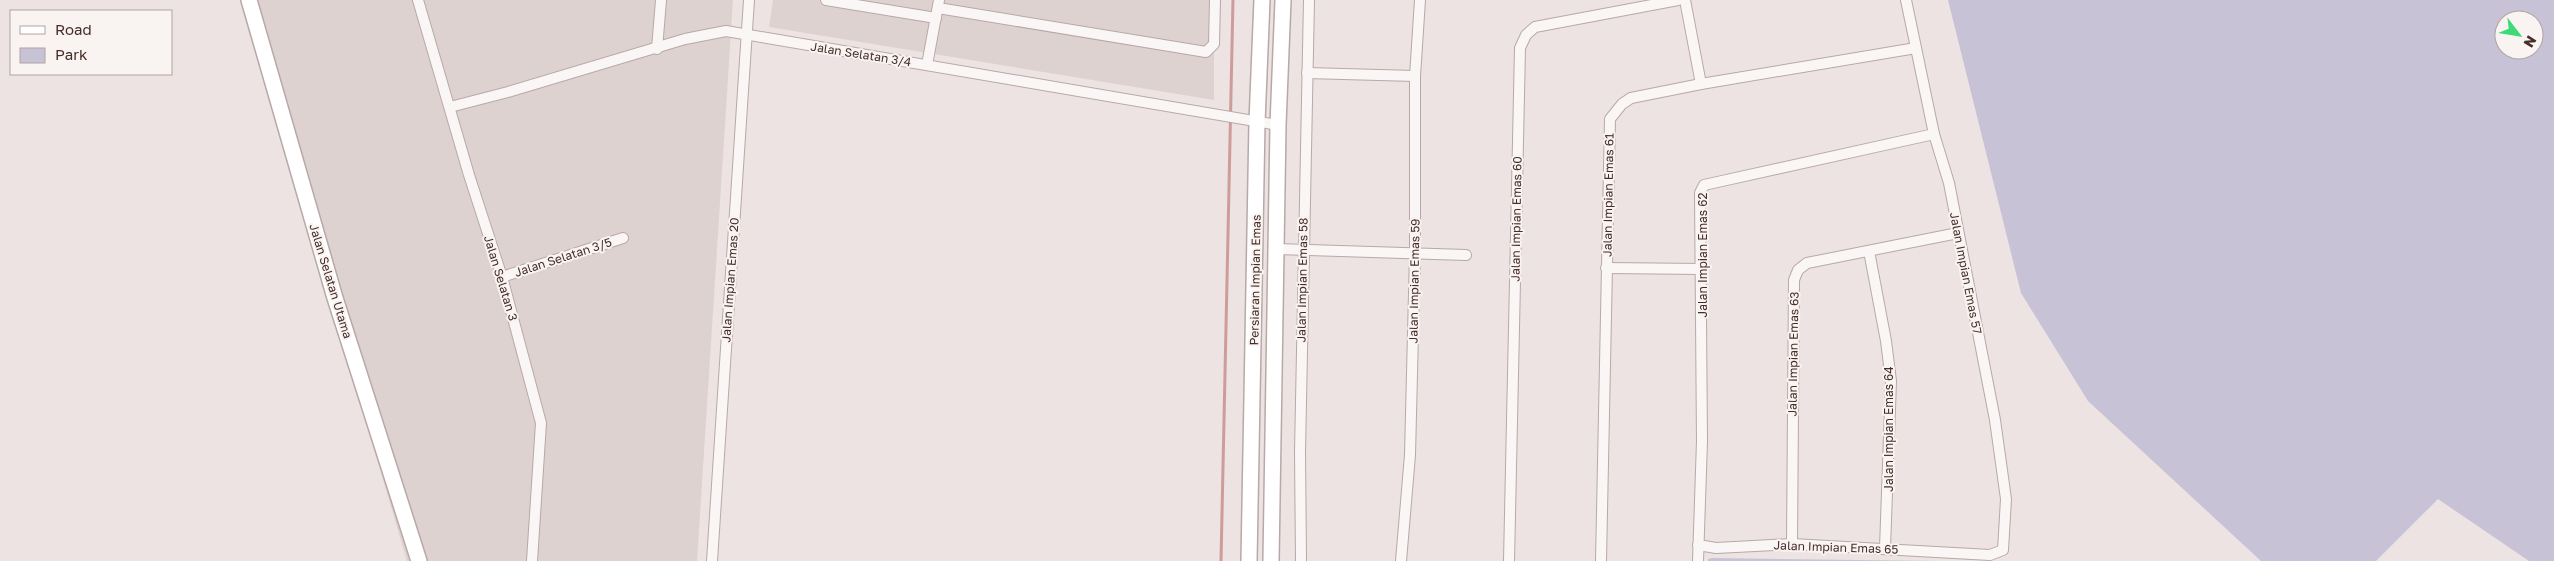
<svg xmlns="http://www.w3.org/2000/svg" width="2554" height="561" font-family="'Golos Text',sans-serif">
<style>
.built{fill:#ded2d0}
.green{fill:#c8c2d6;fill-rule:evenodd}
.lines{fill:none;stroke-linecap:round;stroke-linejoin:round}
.stream{stroke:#ce9c9a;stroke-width:3}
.street-casing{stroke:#b7a9a6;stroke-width:12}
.secondary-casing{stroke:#b7a9a6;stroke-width:18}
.street{stroke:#f9f6f5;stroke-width:10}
.secondary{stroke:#fff;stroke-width:15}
.labels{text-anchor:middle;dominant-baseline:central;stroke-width:4;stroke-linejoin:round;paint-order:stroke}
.street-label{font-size:12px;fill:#452d28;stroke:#f9f3f2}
</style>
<rect width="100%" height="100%" fill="#ece3e2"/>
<g class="built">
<polygon points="249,0 733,0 697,561 407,561 330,300"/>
<polygon points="773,0 1214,0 1214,100 769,27"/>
</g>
<g class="green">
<path d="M1948 0H2554V561H2529L2438 499 2376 561H2261L2088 401 2021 293ZM2504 20H2534V50H2504Z"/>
<polygon points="1712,558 1937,561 1708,561 1708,559"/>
</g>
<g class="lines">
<polyline class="stream" points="1221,561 1233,0"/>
<defs>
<g id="street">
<polyline points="418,0 469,175 502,277 541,423 532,561"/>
<polyline points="826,0 936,18"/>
<polyline points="1685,0 1701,84"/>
<polyline points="938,8 1206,52 1214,44 1215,0"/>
<polyline points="657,49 661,0"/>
<polyline points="927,65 939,0"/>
<polyline points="1307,73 1415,76"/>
<polyline points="450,107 508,92 685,39 726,31 1278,125"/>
<polyline points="1277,249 1466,255"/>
<polyline points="1869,251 1886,341 1891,381 1885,548"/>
<polyline points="1606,268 1702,269"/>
<polyline points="502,277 623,238"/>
<polyline points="1792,544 1794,280 1798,270 1807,263 1958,233"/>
<polyline points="1698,545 1716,548 1792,544 1990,555 2003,550 2006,499 1995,420 1949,183 1934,134 1906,0"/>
<polyline points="712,561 749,0"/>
<polyline points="1301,561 1300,452 1309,0"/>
<polyline points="1401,561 1410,455 1415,253 1415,76 1420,0"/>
<polyline points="1509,561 1520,48 1526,35 1535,27 1678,0"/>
<polyline points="1601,561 1610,119 1622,104 1631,98 1701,84 1916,48"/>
<polyline points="1698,561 1702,441 1700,193 1704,185 1934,134"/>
</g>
<g id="secondary">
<polyline points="249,0 335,298 419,561"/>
<polyline points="1249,561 1257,122 1262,0"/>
<polyline points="1271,561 1278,125 1283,0"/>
</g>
</defs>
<use href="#street" class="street-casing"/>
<use href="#secondary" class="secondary-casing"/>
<use href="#street" class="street"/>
<use href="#secondary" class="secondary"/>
</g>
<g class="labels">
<g class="street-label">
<text transform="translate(861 54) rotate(9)">Jalan Selatan 3/4</text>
<text transform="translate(1608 195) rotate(-89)">Jalan Impian Emas 61</text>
<text transform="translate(1516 219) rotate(-89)">Jalan Impian Emas 60</text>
<text transform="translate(1702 255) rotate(-90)">Jalan Impian Emas 62</text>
<text transform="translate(563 257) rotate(-18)">Jalan Selatan 3/5</text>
<text transform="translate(1966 273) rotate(79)">Jalan Impian Emas 57</text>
<text transform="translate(501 278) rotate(73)">Jalan Selatan 3</text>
<text transform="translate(730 280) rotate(-86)">Jalan Impian Emas 20</text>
<text transform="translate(1255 280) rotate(-89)">Persiaran Impian Emas</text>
<text transform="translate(1302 280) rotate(-89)">Jalan Impian Emas 58</text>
<text transform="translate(331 281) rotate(73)">Jalan Selatan Utama</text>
<text transform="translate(1414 281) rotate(-89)">Jalan Impian Emas 59</text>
<text transform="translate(1793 354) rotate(-89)">Jalan Impian Emas 63</text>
<text transform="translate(1888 429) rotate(-90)">Jalan Impian Emas 64</text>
<text transform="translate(1836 547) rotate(2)">Jalan Impian Emas 65</text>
</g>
</g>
<rect x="10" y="10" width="162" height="65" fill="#f9f3f2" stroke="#b1a4a1"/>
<rect x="20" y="26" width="25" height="8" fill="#ffffff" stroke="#b1a4a1"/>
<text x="55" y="35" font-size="15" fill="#452d28">Road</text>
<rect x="20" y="48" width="25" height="15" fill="#c8c2d6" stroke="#b1a4a1"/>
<text x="55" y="60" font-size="15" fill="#452d28">Park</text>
<g transform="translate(2519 35) rotate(121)"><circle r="24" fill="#f9f3f2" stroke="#b1a4a1"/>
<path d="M0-4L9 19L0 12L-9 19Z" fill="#3eda77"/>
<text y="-8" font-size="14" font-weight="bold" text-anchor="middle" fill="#452d28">N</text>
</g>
</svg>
